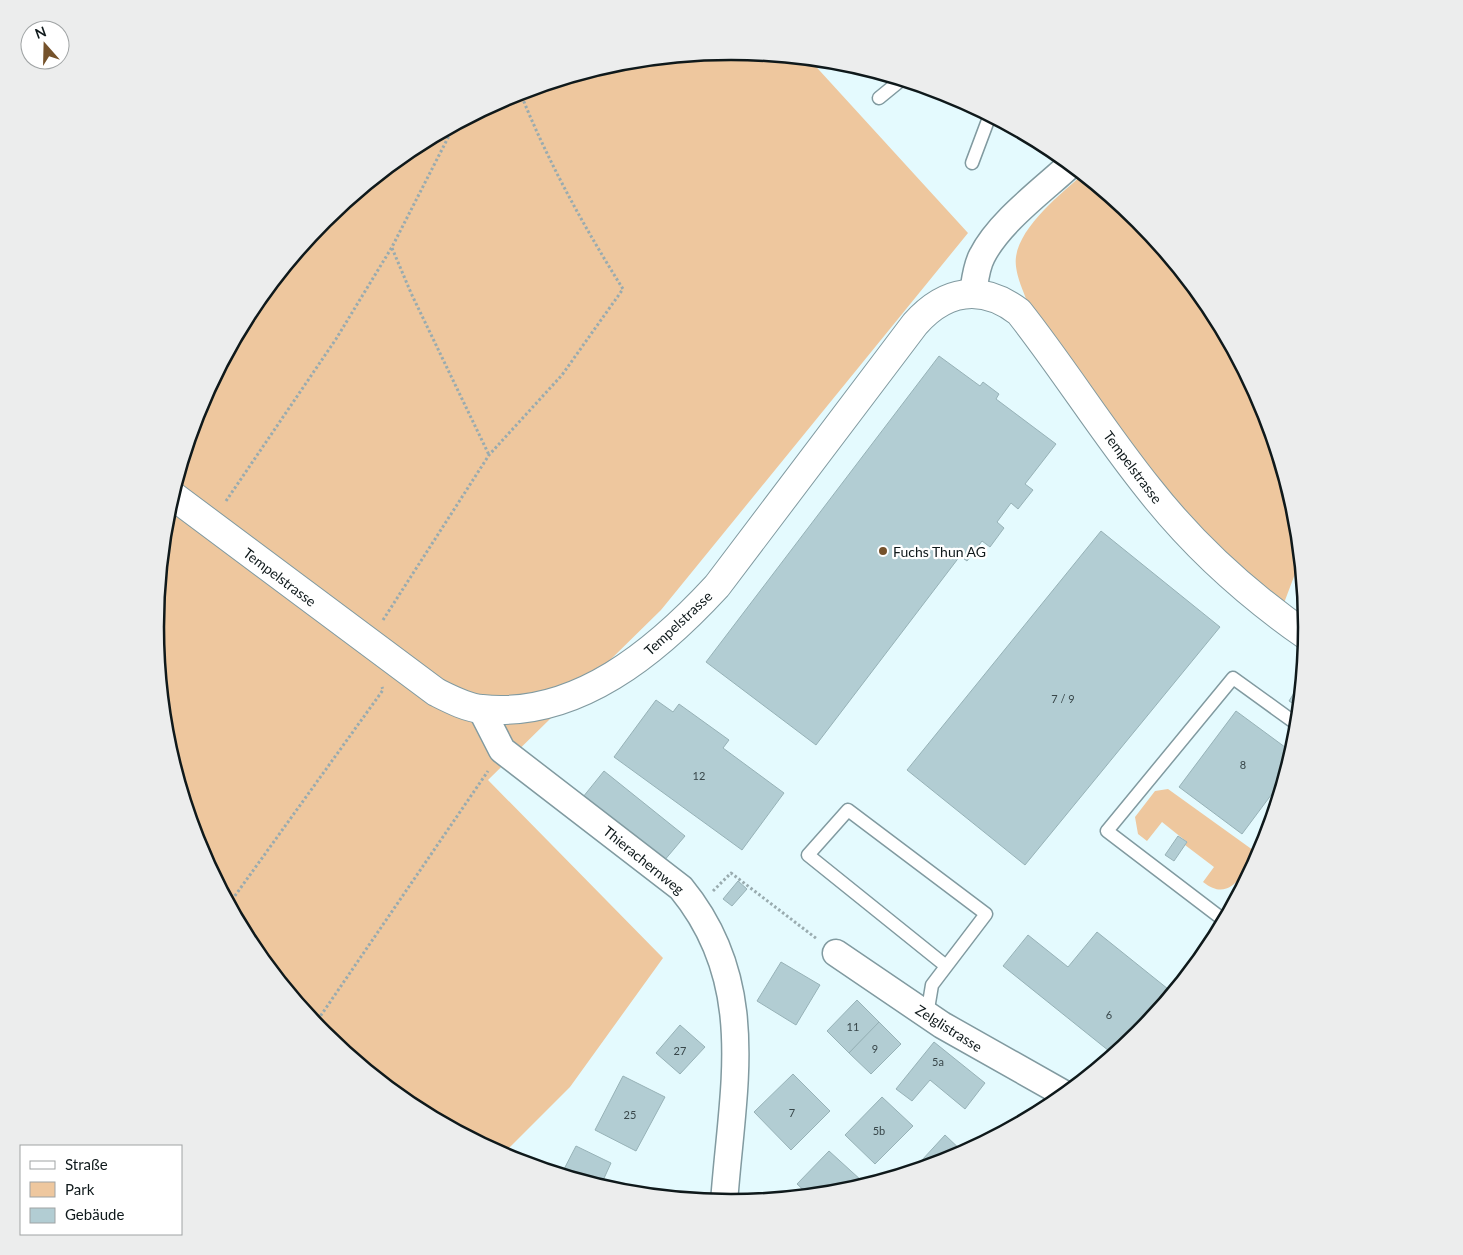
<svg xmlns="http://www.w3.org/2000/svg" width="1463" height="1255" font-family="Lato,sans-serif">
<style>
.green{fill:#eec79e}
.building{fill:#b2cdd3;stroke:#97b2b7}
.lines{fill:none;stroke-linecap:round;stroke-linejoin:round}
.lane-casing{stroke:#819aa0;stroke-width:15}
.street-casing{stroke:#819aa0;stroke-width:29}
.secondary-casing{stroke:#819aa0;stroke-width:30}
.path{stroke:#99abaf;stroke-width:3;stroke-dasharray:2.5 2.5;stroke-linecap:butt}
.lane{stroke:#fff;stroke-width:12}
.street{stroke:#fff;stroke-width:26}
.secondary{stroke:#fff;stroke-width:28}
.poi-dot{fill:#75522b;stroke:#fff;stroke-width:2}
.labels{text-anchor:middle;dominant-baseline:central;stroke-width:4.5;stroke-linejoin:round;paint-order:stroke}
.number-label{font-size:11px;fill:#384649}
.street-label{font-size:14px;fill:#0f191b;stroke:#fff}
.poi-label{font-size:14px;fill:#0f191b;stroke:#fff;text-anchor:start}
.rim{fill:none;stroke:#0f191b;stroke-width:2.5}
</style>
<rect width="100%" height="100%" fill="#e4fafe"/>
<g class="green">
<polygon points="732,51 809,59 968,233 661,610 488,780 663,958 570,1087 502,1155 411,1106 324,1035 252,947 199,848 166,740 155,627 166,515 199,407 253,307 324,220 412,148 511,95 619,62"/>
<path d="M1083 174 1139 220 1211 308 1264 407 1297 515 1301 558 1284 603 1227 555 1159 482 1027 301C1022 288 1014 271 1016 257 1020 226 1062 193 1083 174Z"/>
<path d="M1168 789 1257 853C1242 873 1231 904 1203 882L1214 867 1185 845 1187 842 1162 822 1147 841 1138 834 1135 817 1155 791Z"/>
</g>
<g class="building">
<polygon points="939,356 980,386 983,382 999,394 996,399 1056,444 1025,484 1033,490 1018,509 1011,503 997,522 1004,528 990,547 982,541 967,561 960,556 816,745 706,662"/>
<polygon points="1101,531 1220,627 1025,865 907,770"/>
<polygon points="1302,680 1303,680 1300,708 1289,701"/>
<polygon points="656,700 673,712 679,704 729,740 723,748 784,793 742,850 614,757"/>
<polygon points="1236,711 1293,753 1286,775 1242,834 1179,787"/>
<polygon points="604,771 685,836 663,862 583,797"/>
<polygon points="1178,836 1187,842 1174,861 1165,855"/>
<polygon points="738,881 747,889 732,906 723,899"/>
<polygon points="1097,932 1173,993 1139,1035 1114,1055 1003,966 1028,935 1068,967"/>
<polygon points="781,962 820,985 796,1025 757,1001"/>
<polygon points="857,1000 879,1022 849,1053 827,1031"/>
<polygon points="879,1022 901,1044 871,1074 849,1053"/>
<polygon points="680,1025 705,1047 680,1074 656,1053"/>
<polygon points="934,1042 985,1083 965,1109 930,1080 912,1101 896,1089"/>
<polygon points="793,1074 830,1111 791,1150 754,1112"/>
<polygon points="623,1076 665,1097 636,1151 595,1130"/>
<polygon points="882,1097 913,1126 875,1164 845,1135"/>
<polygon points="945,1135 964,1153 952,1160 911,1172"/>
<polygon points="576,1146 611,1163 600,1187 561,1175"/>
<polygon points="829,1151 862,1181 853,1190 844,1193 810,1196 797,1184"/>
</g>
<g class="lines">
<defs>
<g id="lane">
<polyline points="879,98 901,80"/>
<polyline points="972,163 990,115"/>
<polyline points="1225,921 1107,831 1233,678 1298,725"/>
<polyline points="927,1015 932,985 986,914 848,810 808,855 946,966"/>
</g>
<g id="street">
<path d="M973 293C975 281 976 267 982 256 999 222 1043 190 1071 164"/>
<path d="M481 709 502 750 681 888C760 984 732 1089 724 1203"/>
<polyline points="836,953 942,1025 1066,1095"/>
</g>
<path id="secondary" d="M172 495 436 692C450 699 467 708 482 709 577 719 657 651 717 586L915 324C945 290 981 283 1019 312 1064 369 1103 432 1149 489 1193 545 1248 595 1307 636"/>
</defs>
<use href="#lane" class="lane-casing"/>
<use href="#street" class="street-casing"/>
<use href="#secondary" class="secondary-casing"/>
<g class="path">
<polyline points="392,248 411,293 489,455"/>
<polyline points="226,501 336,339 392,247 454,126"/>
<path d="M383 620 489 455 562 375 623 289C584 227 547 160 520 92"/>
<polyline points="713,891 731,873 817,939"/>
<polyline points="229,904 383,690 382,687"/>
<polyline points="315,1024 488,771"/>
</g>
<use href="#lane" class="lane"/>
<use href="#street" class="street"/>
<use href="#secondary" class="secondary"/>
</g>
<circle class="poi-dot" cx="883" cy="551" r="5"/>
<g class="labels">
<g class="number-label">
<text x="1063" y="698">7 / 9</text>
<text x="1243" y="764">8</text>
<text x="699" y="775">12</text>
<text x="1109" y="1014">6</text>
<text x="853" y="1026">11</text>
<text x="875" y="1048">9</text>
<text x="680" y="1050">27</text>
<text x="938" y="1061">5a</text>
<text x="792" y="1112">7</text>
<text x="630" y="1114">25</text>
<text x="879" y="1130">5b</text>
</g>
<g class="street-label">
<text transform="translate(1133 467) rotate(53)">Tempelstrasse</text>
<text transform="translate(280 577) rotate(37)">Tempelstrasse</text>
<text transform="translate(678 623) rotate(-43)">Tempelstrasse</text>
<text transform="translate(644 860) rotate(39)">Thierachernweg</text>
<text transform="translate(949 1028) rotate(32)">Zelglistrasse</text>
</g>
<g class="poi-label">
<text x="893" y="551">Fuchs Thun AG</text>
</g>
</g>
<path d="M0 0H1463V1255H0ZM164 627a567 567 0 1 1 1134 0a567 567 0 1 1-1134 0Z" fill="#eceded" fill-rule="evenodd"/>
<path class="rim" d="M164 627a567 567 0 1 1 1134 0a567 567 0 1 1-1134 0Z"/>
<rect x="20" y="1145" width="162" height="90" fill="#ffffff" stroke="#9fa3a4"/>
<rect x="30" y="1161" width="25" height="8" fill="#ffffff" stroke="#9fa3a4"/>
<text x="65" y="1170" font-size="15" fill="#0f191b">Straße</text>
<rect x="30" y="1182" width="25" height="15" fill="#eec79e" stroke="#9fa3a4"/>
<text x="65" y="1195" font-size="15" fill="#0f191b">Park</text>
<rect x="30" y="1208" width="25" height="15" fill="#b2cdd3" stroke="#9fa3a4"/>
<text x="65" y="1220" font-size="15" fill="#0f191b">Gebäude</text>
<g transform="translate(45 45) rotate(340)"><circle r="24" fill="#ffffff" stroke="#9fa3a4"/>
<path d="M0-4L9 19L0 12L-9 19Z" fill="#75522b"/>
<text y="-8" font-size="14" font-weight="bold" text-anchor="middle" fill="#0f191b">N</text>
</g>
</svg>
